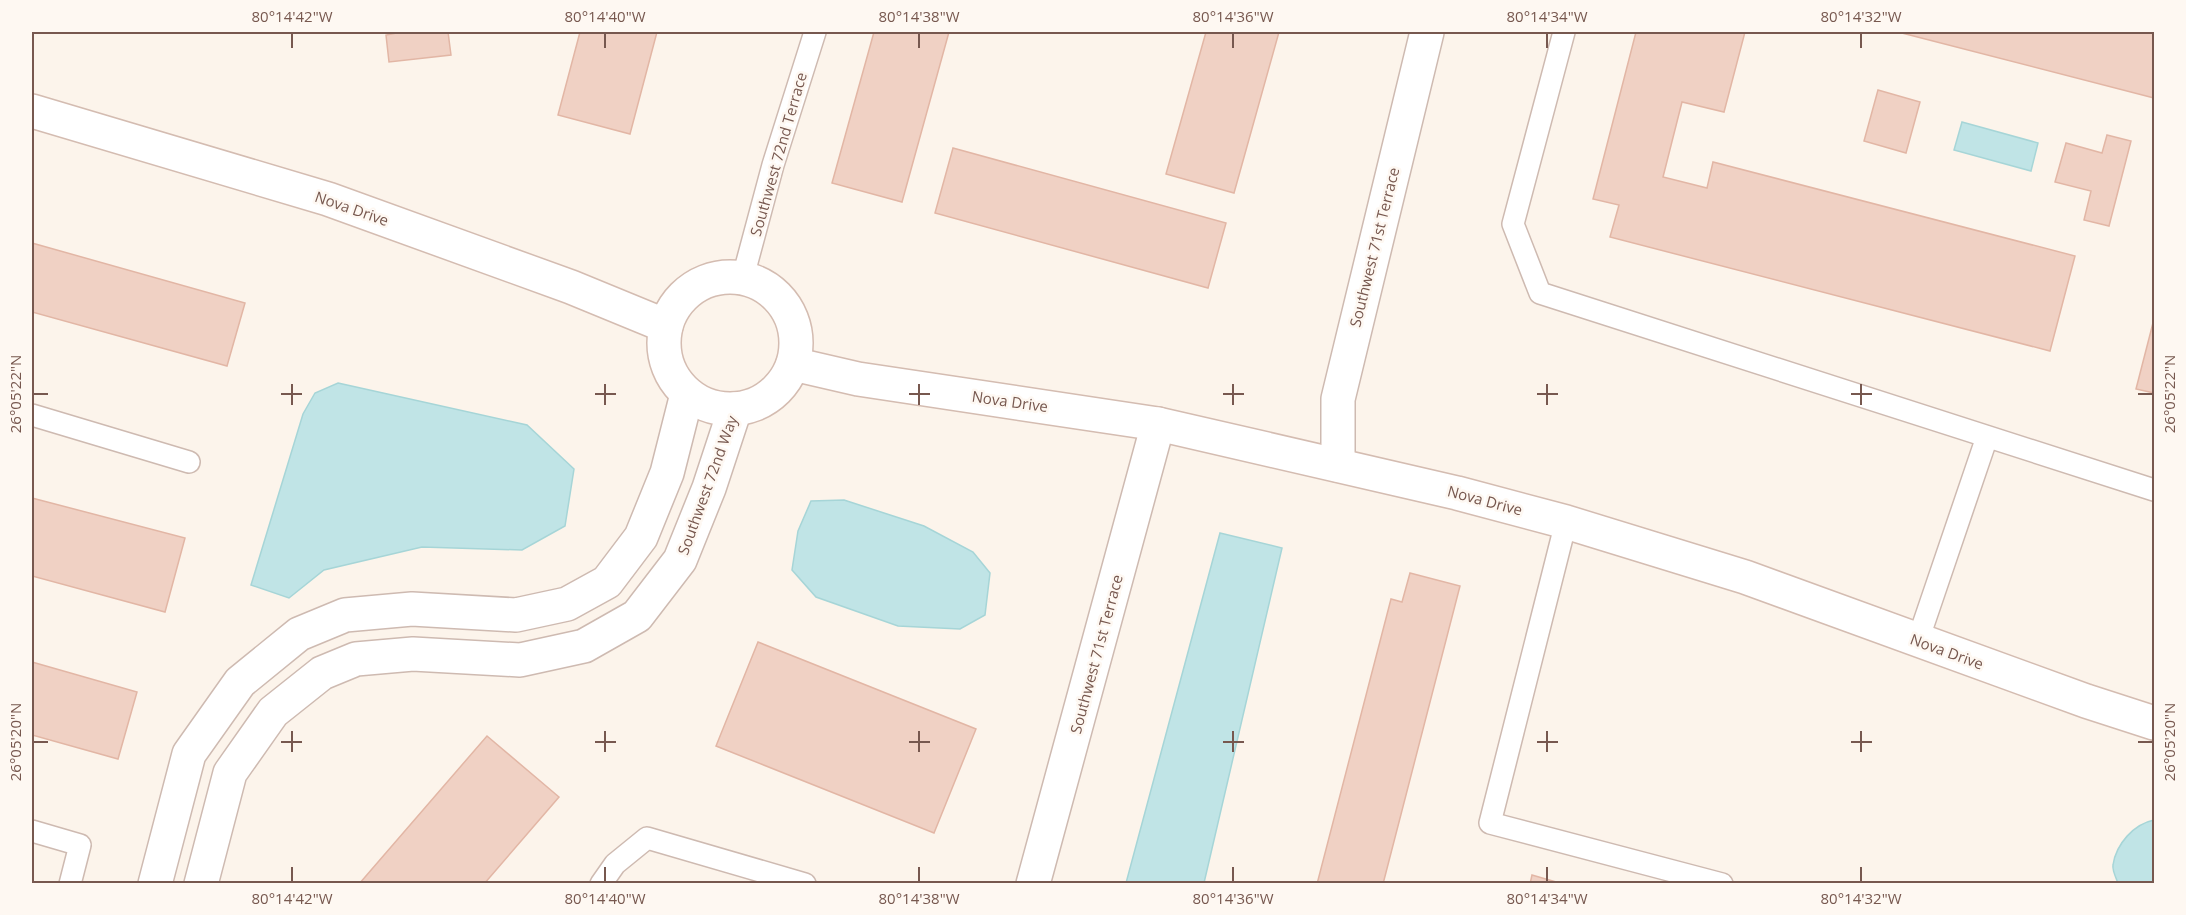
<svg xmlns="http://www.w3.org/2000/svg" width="2186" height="915" font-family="'Open Sans',sans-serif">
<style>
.water{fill:#c0e4e6;stroke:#a6d5d7;stroke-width:1.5}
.building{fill:#f0d1c4;stroke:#e2b6a5;stroke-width:1.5}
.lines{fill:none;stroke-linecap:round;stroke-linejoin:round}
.lane-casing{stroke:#cebab1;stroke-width:24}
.street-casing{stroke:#cebab1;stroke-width:36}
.secondary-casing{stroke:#d4bcb1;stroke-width:36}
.lane{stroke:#fff;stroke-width:21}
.street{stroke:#fff;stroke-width:33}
.secondary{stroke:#fff;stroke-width:33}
.ticks{fill:none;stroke:#77584f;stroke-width:2}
.labels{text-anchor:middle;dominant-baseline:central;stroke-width:5;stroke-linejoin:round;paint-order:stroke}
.street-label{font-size:15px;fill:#77584f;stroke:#fef8f2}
.neatline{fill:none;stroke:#77584f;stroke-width:2}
.ticks-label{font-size:15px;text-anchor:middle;fill:#77584f}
</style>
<rect width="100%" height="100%" fill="#fcf4eb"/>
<g class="water">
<polygon points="1962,122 2038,143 2031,171 1954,150"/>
<polygon points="338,383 527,425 574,469 565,526 522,550 422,547 324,570 289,598 251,585 303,414 315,393"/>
<polygon points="844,500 924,526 973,552 990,573 985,615 960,629 898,626 816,597 792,570 798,531 811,501"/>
<polygon points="1220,533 1282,548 1204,883 1126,883"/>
<path d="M2154 820V883H2118C2116 878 2112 870 2113 865 2116 844 2134 824 2154 820Z"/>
</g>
<g class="building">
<polygon points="402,32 448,32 451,55 389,62 386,35"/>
<polygon points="580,32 657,32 630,134 558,115"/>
<polygon points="874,32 949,32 902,202 832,183"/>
<polygon points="1206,32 1279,32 1234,193 1166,174"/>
<polygon points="1636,32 1745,32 1724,112 1682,102 1663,177 1707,188 1713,162 2075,256 2050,351 1610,237 1619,205 1593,199"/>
<polygon points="1898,32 2154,32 2154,98"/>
<polygon points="1878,90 1920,102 1906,153 1864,141"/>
<polygon points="2107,135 2131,141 2109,226 2084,220 2091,191 2055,182 2066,143 2102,153"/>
<polygon points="953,148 1226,223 1208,288 935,213"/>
<polygon points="32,243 245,303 227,366 32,312"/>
<polygon points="2154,319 2154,393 2136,389"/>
<polygon points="32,498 185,538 165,612 32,576"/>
<polygon points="1410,573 1460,586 1383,884 1317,884 1391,599 1402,602"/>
<polygon points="758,642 976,729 934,833 716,746"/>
<polygon points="32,662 137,692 118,759 32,735"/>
<polygon points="487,736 559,797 484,884 359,884"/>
<polygon points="1532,875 1563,884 1530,884"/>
</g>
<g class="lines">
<defs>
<g id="lane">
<polyline points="1564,32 1513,224 1540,293 2154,490"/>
<polyline points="743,277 773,165 815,32"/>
<polyline points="32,415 189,462"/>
<polyline points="1566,522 1490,823 1722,884"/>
<polyline points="1918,640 1987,437"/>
<polyline points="32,831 80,845 70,884"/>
<polyline points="601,884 615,864 647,838 805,884"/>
</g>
<g id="street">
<polyline points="1338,465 1338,399 1427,32"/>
<polyline points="155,884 189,754 240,682 299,634 345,615 412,609 516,615 567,604 607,582 641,537 667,473 687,394"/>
<polyline points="201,884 230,773 273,712 322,673 356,659 413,654 520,660 584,646 637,616 680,560 709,488 735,409"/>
<polyline points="1033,884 1158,424"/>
</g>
<g id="secondary">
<polyline points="32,111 328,199 571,287 666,326"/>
<circle cx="730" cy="343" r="66"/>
<polyline points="793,364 858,379 1158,424 1457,493 1566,522 1745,577 2086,701 2154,723"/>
</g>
</defs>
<use href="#lane" class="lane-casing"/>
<use href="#street" class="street-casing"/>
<use href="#secondary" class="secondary-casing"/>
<use href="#lane" class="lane"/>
<use href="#street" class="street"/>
<use href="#secondary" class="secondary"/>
</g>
<path class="ticks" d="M292 33V48M605 33V48M919 33V48M1233 33V48M1547 33V48M1861 33V48M292 384V405M605 384V405M919 384V405M1233 384V405M1547 384V405M1861 384V405M33 394H48M281 394H302M595 394H616M909 394H930M1223 394H1244M1537 394H1558M1851 394H1872M2138 394H2153M292 731V752M605 731V752M919 731V752M1233 731V752M1547 731V752M1861 731V752M33 742H48M281 742H302M595 742H616M909 742H930M1223 742H1244M1537 742H1558M1851 742H1872M2138 742H2153M292 867V882M605 867V882M919 867V882M1233 867V882M1547 867V882M1861 867V882"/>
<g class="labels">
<g class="street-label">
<text transform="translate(778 154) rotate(-74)">Southwest 72nd Terrace</text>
<text transform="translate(352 208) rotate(19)">Nova Drive</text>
<text transform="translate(1374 247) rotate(-76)">Southwest 71st Terrace</text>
<text transform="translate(1010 401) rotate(8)">Nova Drive</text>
<text transform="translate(707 485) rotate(-70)">Southwest 72nd Way</text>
<text transform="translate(1485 500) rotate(15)">Nova Drive</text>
<text transform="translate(1947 651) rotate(20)">Nova Drive</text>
<text transform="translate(1096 654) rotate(-75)">Southwest 71st Terrace</text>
</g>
</g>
<rect width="2186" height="915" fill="none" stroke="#fef8f2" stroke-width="66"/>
<rect x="33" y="33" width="2120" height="849" class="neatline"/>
<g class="ticks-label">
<text x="292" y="22">80°14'42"W</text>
<text x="605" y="22">80°14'40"W</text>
<text x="919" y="22">80°14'38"W</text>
<text x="1233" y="22">80°14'36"W</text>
<text x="1547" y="22">80°14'34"W</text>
<text x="1861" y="22">80°14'32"W</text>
<text transform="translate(16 394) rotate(-90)" y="5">26°05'22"N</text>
<text transform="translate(2170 394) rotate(-90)" y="5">26°05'22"N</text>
<text transform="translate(16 742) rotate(-90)" y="5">26°05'20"N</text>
<text transform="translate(2170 742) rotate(-90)" y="5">26°05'20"N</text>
<text x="292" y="904">80°14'42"W</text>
<text x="605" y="904">80°14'40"W</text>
<text x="919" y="904">80°14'38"W</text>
<text x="1233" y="904">80°14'36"W</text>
<text x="1547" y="904">80°14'34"W</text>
<text x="1861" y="904">80°14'32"W</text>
</g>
</svg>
